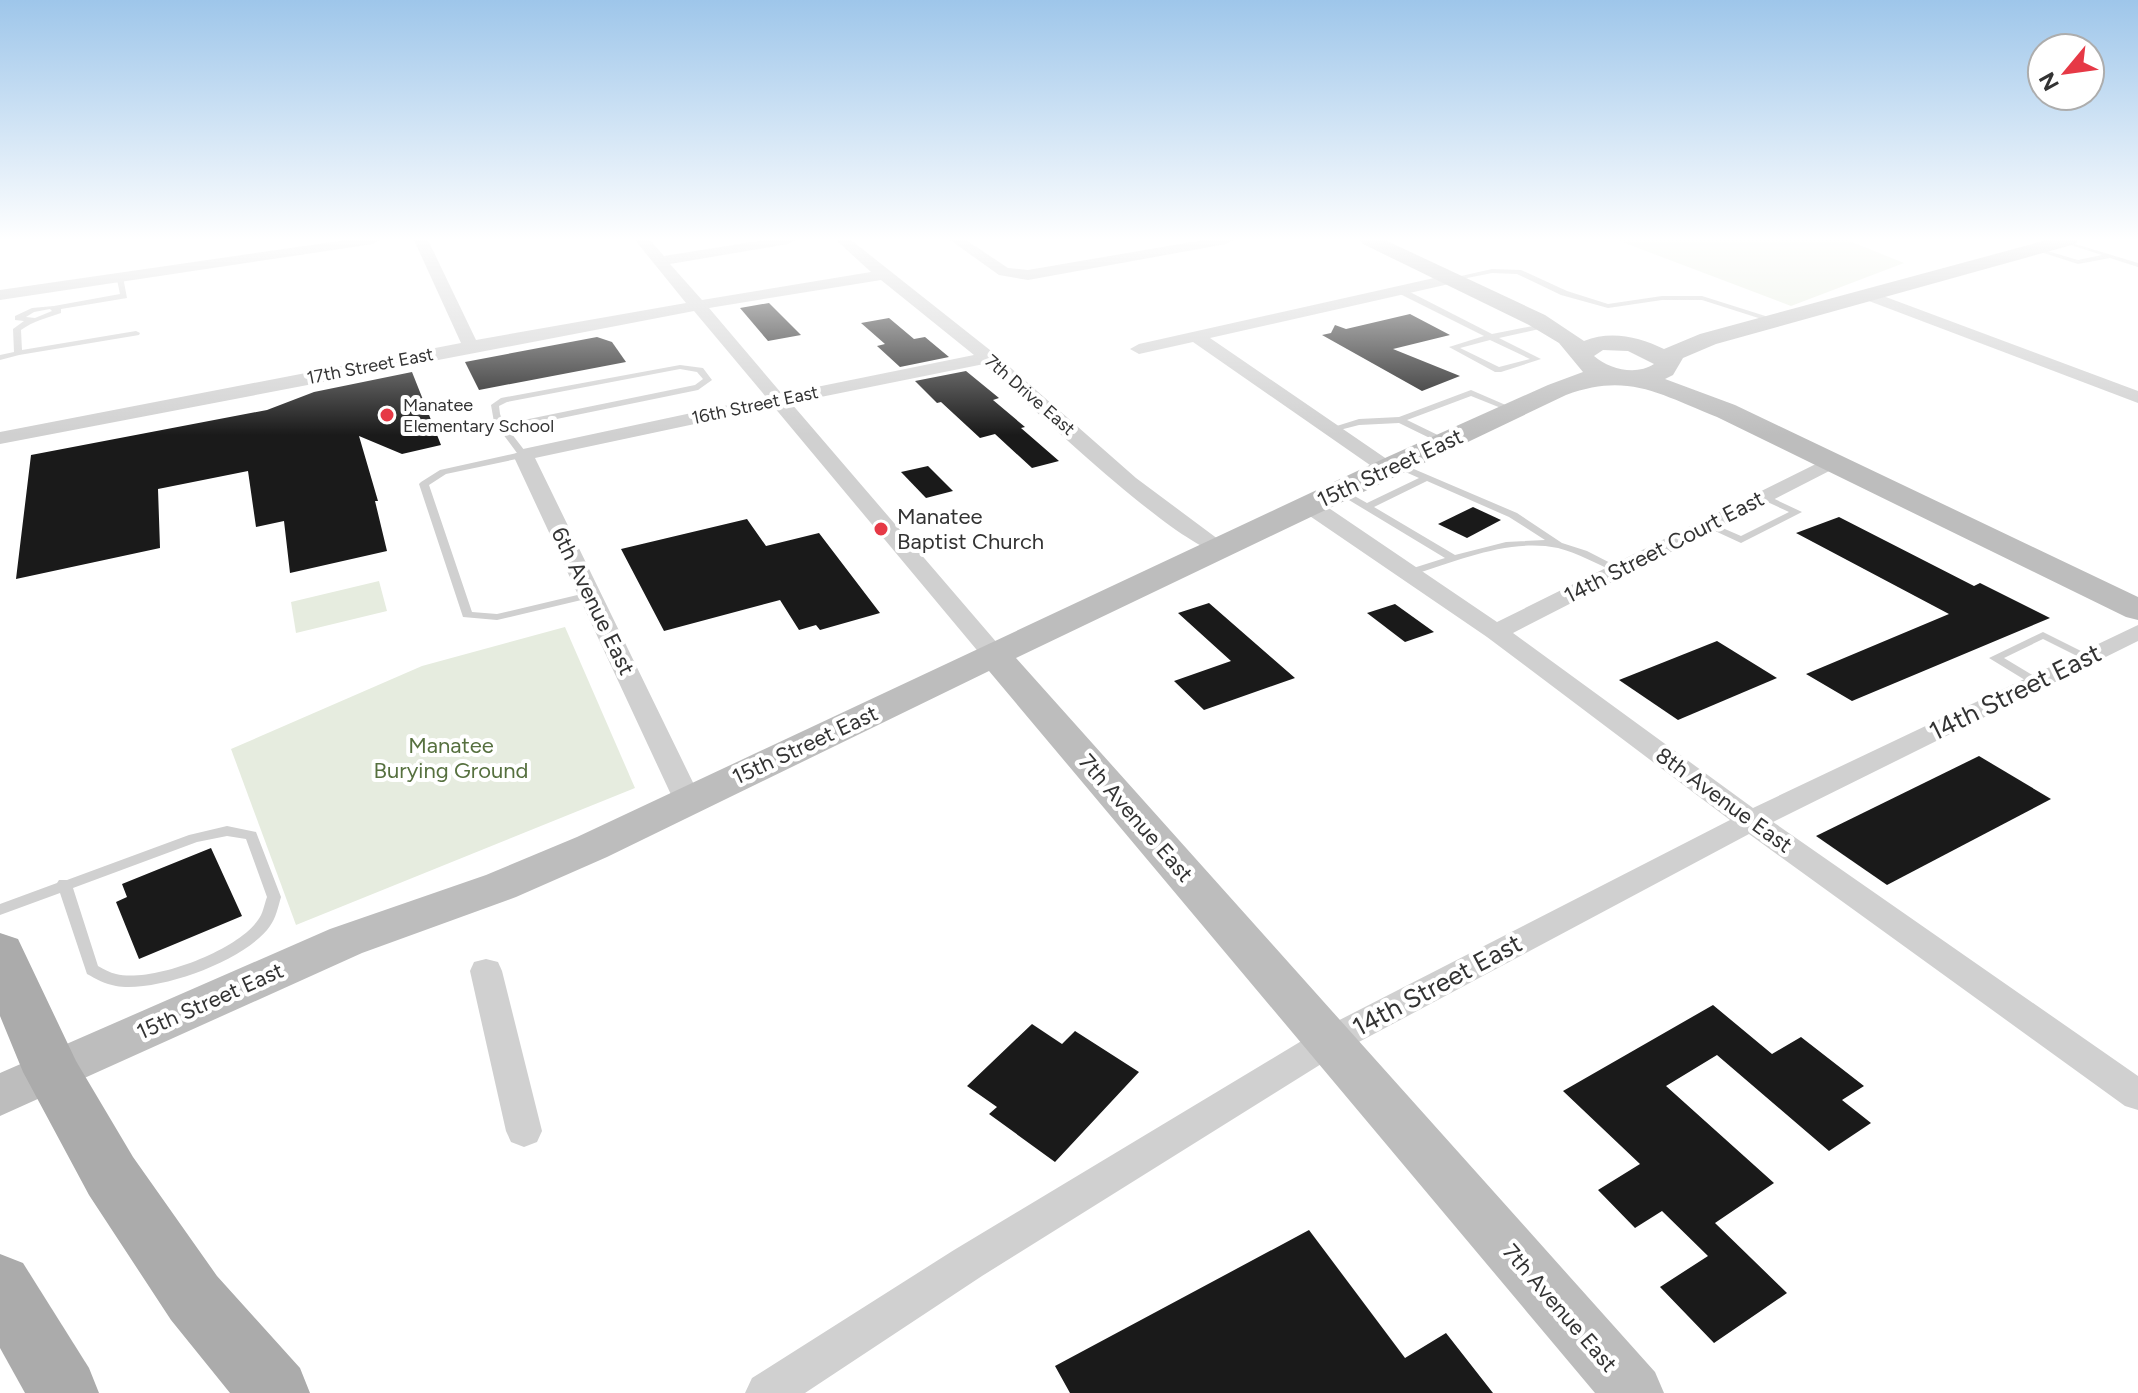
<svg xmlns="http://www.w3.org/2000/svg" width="2138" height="1393" font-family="Figtree,sans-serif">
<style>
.green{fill:#e6ecdf}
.building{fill:#1a1a1a}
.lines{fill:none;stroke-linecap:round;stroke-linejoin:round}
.lane{fill:#d0d0d0;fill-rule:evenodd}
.street{fill:#d0d0d0;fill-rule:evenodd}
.secondary{fill:#bdbdbd;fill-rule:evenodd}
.primary{fill:#ababab;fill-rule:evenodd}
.poi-dot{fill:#e63946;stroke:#fff;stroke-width:3}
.labels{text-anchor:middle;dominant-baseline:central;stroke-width:8;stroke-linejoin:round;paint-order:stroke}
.far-street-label{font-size:18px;fill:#333;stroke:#fff}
.far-poi-label{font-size:18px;fill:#333;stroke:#fff;text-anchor:start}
.street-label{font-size:22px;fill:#333;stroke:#fff}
.poi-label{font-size:22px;fill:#333;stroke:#fff;text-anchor:start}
.park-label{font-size:22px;fill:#56703f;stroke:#fff}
.near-street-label{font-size:26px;fill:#333;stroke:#fff}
</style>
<rect width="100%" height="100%" fill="#fff"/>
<g class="green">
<polygon points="1617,240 1847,240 1904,263 1791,306"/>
<polygon points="379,581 387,611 296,633 291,602"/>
<polygon points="565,627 635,788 296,925 231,749 422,666"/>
</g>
<g class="building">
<polygon points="769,303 801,335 768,341 740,308"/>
<polygon points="1410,314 1450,335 1393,349 1460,376 1422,391 1322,335 1331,333 1335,325 1346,329"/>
<polygon points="889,318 914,339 925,337 949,357 900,367 877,346 885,344 861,323"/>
<polygon points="597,337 612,342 626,362 479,390 465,362"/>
<polygon points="966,371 999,398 993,400 1025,427 1021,428 1059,461 1032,468 995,434 980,438 941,402 937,403 915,381"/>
<polygon points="412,372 441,445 402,454 359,436 378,501 375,501 387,551 290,573 284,521 256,527 248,471 158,489 160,548 16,579 31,455 267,410 314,392"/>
<polygon points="928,466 953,491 926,498 901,472"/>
<polygon points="1473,507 1501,520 1467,538 1438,524"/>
<polygon points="1839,517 1974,586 1980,583 2050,618 1852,701 1806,674 1949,614 1796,533"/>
<polygon points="747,519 766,546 819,533 880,613 820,630 816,625 799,630 780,600 664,631 621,549"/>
<polygon points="1209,603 1295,678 1204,710 1174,681 1231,661 1178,613"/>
<polygon points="1395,604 1434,632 1405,642 1367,613"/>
<polygon points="1717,641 1777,678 1678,720 1619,680"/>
<polygon points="1979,756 2051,799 1887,885 1816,836"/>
<polygon points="211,848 242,916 139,959 116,902 127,897 122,884"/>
<polygon points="1713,1005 1772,1054 1801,1037 1864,1086 1842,1100 1871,1123 1829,1151 1717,1055 1666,1086 1774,1183 1715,1223 1787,1293 1714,1343 1660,1287 1708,1256 1662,1211 1635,1228 1598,1190 1640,1164 1563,1091"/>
<polygon points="1032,1024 1062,1044 1075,1031 1139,1072 1055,1162 989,1114 997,1107 967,1086"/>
<polygon points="1309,1230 1405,1358 1446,1333 1493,1393 1070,1393 1055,1366"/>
</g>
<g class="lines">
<g class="lane">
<polygon points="2062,240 2138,263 2138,267 2110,258 2078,264 2031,249 2034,247 2078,260 2102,255 2062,242"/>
<polygon points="1492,269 1521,270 1567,291 1608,304 1662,296 1702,296 1778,320 1771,322 1702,300 1662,300 1608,308 1561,295 1517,274 1492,273 1452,281 1448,279"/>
<path d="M116 275 123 277 127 298 61 309V313C47 318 33 321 21 330L22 350 136 331 140 333 139 335 19 355 0 360V355L14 352 13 329 24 321 15 320V316L32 308 54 306 120 294ZM50 309 52 311 35 318 26 317 34 312Z"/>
<path d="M1398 289H1404L1492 334 1548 323V327L1499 338 1541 359 1501 372H1495L1449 347 1484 336 1398 293ZM1490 340 1530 359 1499 367 1460 348Z"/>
<path d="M680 365 703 368 712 380 698 390 508 429 528 455 526 457 446 474 429 485 472 612 497 614 590 592 595 595 594 597 497 620 463 617 419 484 421 482 440 470 517 453 494 422 491 405 501 398ZM680 369 697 372 703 379 695 385 504 424 500 414 499 406 507 402Z"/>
<polygon points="1471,390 1508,406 1501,408 1471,396 1407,420 1448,440 1448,444 1442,444 1399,423 1359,425 1328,433 1324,430 1359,419 1399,417"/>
<path d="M1395 461 1517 513 1562 543 1587 551 1624 570 1619 573 1615 572C1597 564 1578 553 1558 548 1510 538 1460 560 1415 574H1407L1406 572 1407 570 1445 558 1334 491 1336 489H1342L1367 503 1419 478 1392 466V462ZM1427 481 1509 517 1545 540 1506 542 1455 555 1374 507Z"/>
<polygon points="1764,494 1802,512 1741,543 1702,525 1703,523 1711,523 1741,536 1789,512 1761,499 1759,497"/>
<polygon points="2043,632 2093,657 2091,659 2083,659 2043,639 2004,658 2039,679 2041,682 2035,686 1989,658"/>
<path d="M227 826 256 832 281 897C278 907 276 918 270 926 246 961 156 993 116 986 105 984 96 979 87 974L60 893 0 915V904L57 883 59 880H67L189 835ZM227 836 246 839 267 897C264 905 263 914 258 920 237 951 152 983 116 974 110 973 104 969 98 966L73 888 197 842Z"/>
</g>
<g class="street">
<polygon points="346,240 380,240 373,244 0,300 0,290"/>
<path d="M414 240H428L476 340 686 303 635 240H650L664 256 764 240H795L788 244 670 264 702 300 871 272 836 240H851L995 354 1136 478 1230 548 1227 553C1190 562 1020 395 984 364L791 403 1004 651 1007 656 1004 661H986L774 407 535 458 702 801 698 808 688 810 678 808 674 801 513 455 523 449 766 397 694 311 0 444V432L461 343ZM881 280 974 355 782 394 709 308Z"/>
<polygon points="950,240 966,240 1008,268 1028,270 1203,240 1233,240 1226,244 1028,280 999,275"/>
<polygon points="1452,274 1460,279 1458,282 1210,338 1394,464 1397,468 1387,474 1380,472 1193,342 1139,354 1130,349 1139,344"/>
<polygon points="1867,290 2138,391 2138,403 1861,298 1859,295"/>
<polygon points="1832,456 1842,462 1839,466 1513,633 1753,808 2138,625 2138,641 1773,822 2138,1076 2138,1110 2125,1106 1749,834 1342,1051 982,1276 805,1393 745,1393 752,1378 954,1250 1318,1031 1730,820 1487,637 1301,510 1298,505 1301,500 1317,500 1497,622"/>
<polygon points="486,959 498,962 502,971 542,1131 537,1142 524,1147 511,1142 506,1131 470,971 474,962"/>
</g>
<path class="secondary" d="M1360 240H1385L1545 315 1584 341C1611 330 1639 337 1664 349L1700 334 2047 240H2078L2075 244 1716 344 1683 358 1673 375 1665 379 1735 405 2138 597V620L2126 617 1717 417C1659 394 1628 372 1566 395L1016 658 1655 1372 1664 1393H1595L989 671 607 857 516 897 362 953 0 1116V1073L330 929 486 875 577 837 1385 458 1548 385 1583 372 1559 343 1529 325 1363 244ZM1603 350 1628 351 1654 364C1636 376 1609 369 1594 356Z"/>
<g class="primary">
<polygon points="0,933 18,939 76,1061 133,1157 217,1276 300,1368 310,1393 230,1393 171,1320 89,1195 23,1072 0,1016"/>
<polygon points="0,1254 23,1263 89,1368 99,1393 25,1393 0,1348"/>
</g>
</g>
<linearGradient id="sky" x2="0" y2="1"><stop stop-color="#9ec6ea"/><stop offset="0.55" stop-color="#fff"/><stop offset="1" stop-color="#fff" stop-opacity="0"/></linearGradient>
<rect width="2138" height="435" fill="url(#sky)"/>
<g class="poi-dot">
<circle cx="387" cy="415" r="8"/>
<circle cx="881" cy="529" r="8"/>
</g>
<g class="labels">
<g class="far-street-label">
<text transform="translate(370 366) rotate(-11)">17th Street East</text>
<text transform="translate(1030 395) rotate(41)">7th Drive East</text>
<text transform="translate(755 405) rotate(-12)">16th Street East</text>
</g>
<g class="far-poi-label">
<text x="403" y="405">Manatee<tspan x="403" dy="21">Elementary School</tspan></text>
</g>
<g class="street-label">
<text transform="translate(1390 468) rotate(-25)">15th Street East</text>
<text transform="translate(1664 547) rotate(-27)">14th Street Court East</text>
<text transform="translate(593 601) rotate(64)">6th Avenue East</text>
<text transform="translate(805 745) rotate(-25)">15th Street East</text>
<text transform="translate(1724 800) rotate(36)">8th Avenue East</text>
<text transform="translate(1136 818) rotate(49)">7th Avenue East</text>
<text transform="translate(210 1001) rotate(-24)">15th Street East</text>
<text transform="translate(1560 1308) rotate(49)">7th Avenue East</text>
</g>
<g class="poi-label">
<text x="897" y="516">Manatee<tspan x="897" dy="25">Baptist Church</tspan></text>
</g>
<g class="park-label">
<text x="451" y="745">Manatee<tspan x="451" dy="25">Burying Ground</tspan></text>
</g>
<g class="near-street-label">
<text transform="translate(2015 692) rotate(-26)">14th Street East</text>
<text transform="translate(1437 985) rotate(-28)">14th Street East</text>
</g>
</g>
<g transform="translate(2066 72) rotate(241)"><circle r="38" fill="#ffffff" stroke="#adadad" stroke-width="2"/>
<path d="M0-6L14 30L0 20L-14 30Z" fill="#e63946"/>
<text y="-12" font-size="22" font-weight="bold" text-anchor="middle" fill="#333333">N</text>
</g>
</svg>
